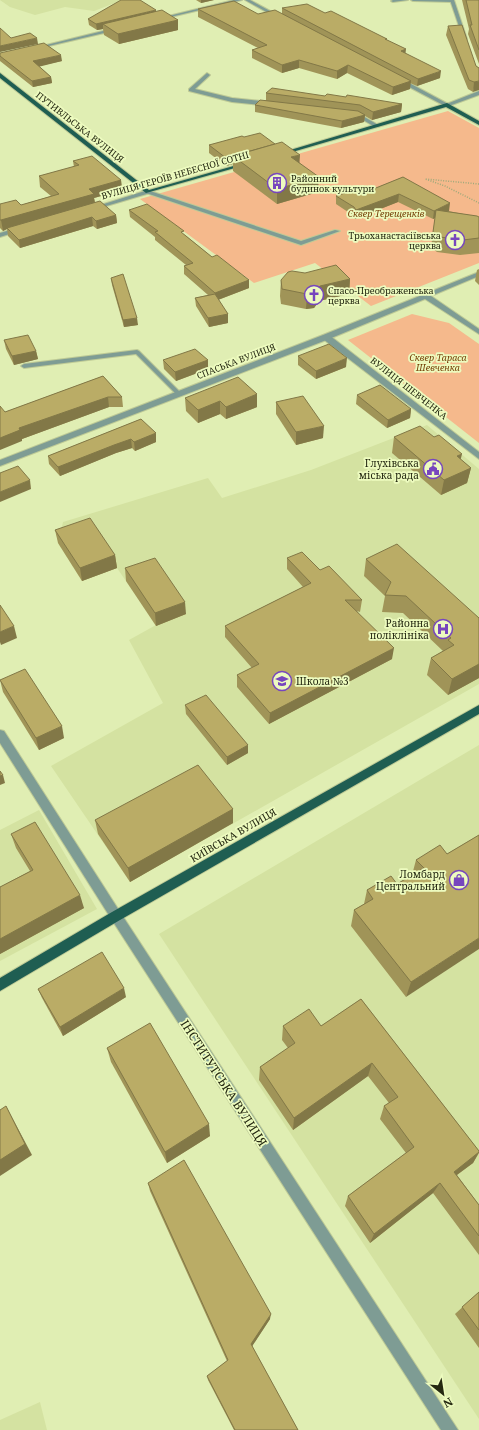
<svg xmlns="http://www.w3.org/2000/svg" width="479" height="1430" font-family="'Noto Serif',serif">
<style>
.built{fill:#d4e2a1}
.green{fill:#f5b98c}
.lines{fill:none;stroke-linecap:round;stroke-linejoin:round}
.service-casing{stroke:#beca96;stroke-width:2}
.minor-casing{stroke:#beca96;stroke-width:2}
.tertiary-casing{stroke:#beca96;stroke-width:2}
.primary-casing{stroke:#beca96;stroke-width:2}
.path{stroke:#9ea97a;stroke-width:1.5;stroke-dasharray:1 1.5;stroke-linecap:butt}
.service{fill:#7e9c94;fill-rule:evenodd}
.minor{fill:#7e9c94;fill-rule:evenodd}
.tertiary{fill:#7e9c94;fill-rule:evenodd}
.primary{fill:#1f5e52;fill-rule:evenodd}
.wall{fill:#a09458}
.shaded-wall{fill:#827847}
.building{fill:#baac66;stroke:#827847}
.labels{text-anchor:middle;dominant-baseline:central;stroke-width:3.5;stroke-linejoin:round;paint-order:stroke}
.far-street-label{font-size:9px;fill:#242811;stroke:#edfbbf}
.far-poi-label{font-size:9px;fill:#242811;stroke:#edfbbf;text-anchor:start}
.far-park-label{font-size:9px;font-style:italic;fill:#753f07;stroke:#edfbbf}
.poi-label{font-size:10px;fill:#242811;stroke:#edfbbf;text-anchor:end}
.street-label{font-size:10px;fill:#242811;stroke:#edfbbf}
.near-street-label{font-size:12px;fill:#242811;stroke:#edfbbf}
</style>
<rect width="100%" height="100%" fill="#e0eeb3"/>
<g class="built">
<polygon points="0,0 123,0 94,11 65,7 35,15 10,7"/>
<polygon points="427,425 479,469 479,684 130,882 51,766 163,703 129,640 156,625 117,568 82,581 58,543 63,522 208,478 222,498 311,470"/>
<polygon points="479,745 479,1419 159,934"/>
<polygon points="39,810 97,909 0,961 0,830"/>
<polygon points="40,1402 47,1430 0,1430 0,1420"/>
</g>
<g class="green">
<polygon points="448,111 479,128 479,263 371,306 315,263 254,283 140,199"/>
<polygon points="412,314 449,323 479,344 479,443 348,340"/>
</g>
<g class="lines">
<defs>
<g id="service">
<polygon points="393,0 408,0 393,2 391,1"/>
<polygon points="411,0 452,0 454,1 452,2 413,1"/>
<polygon points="146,191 150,191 301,241 335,230 340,231 301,245 146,193"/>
<polygon points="137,350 139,351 181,393 181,395 177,395 136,354 24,368 21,366 24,364"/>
</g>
<g id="minor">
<polygon points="234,0 242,0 158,20 156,19"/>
<polygon points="450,0 454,0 467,39 463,38"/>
<polygon points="115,28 117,30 36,49 34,48"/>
<polygon points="207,73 210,75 209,76 195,89 232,98 270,102 273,104 270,106 232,102 189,91 189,89"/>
<polygon points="479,91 479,95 449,106 444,105"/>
<polygon points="351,113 361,115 380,126 375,127 358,117 349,116 348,115"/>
<polygon points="323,335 329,335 479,452 479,459 323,339"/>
<polygon points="116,911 120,912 458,1430 441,1430 112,920 110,916 112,912"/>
</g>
<g id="tertiary">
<polygon points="245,0 250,0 283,18 279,19"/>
<polygon points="396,78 400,78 450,105 445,106 396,80"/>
<polygon points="148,190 151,192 150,193 93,210 88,209"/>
<polygon points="20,227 23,229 22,230 0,237 0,233"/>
<polygon points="479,272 479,276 431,296 479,329 479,334 425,299 329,339 0,466 0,460 323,335"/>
<polygon points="0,730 4,731 120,912 122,916 120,920 116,921 112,920 0,743"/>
</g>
<g id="primary">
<polygon points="0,73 149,190 244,163 249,164 146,193 0,78"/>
<polygon points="447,103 479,121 479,125 446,107 282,155 277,154"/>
<polygon points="479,705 479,714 120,920 0,991 0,978 112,912"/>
</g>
</defs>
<use href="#service" class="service-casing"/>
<use href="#minor" class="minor-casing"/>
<use href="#tertiary" class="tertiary-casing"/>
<use href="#primary" class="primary-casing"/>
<polyline class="path" points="479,184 425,179 445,186 479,203"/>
<use href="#service" class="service"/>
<use href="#minor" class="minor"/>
<use href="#tertiary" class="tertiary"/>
<use href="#primary" class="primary"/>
</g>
<g class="wall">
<polygon points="196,0 214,0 201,3"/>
<polygon points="462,0 479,0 479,64 468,34 469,29"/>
<polygon points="282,8 325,13 387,39 387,40 440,78 417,86 410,83 410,89 392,95 347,73 337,79 299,68 282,73 252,58 252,50 258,48 198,17 198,9 258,14 282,14"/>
<polygon points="156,12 178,20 178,30 119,44 104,35 103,29 97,30 89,25 88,19"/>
<polygon points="448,26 476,66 479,68 473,92 468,89 446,35"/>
<polygon points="0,53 62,61 39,66 51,77 52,83 33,87 0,61"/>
<polygon points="266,93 325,96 346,97 402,104 401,112 372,120 365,116 364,122 341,128 255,112 255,105 266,100"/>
<polygon points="244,137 300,163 318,192 277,204 233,171 233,164 226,166 209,153 209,145"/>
<polygon points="73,161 121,180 122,190 94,198 95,202 116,215 117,223 97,229 93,226 20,248 8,236 7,229 3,231 0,228 0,204 21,205 51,196 40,187 39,176 74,167"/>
<polygon points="403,177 449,211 448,211 479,217 479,253 460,255 437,252 431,247 435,218 433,219 398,202 355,219 354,216 336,204 336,196 361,194"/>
<polygon points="129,210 185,235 212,257 249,280 249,288 218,300 228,314 228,323 209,327 196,306 195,298 208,295 184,274 184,266 186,265 155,240 155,237 130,217"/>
<polygon points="479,269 479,285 475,281 477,270"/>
<polygon points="111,278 138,325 124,327 112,285"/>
<polygon points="350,279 349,294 319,301 314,308 306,309 281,304 280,296 281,280"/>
<polygon points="4,340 36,351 38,359 14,365 6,349"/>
<polygon points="298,356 346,367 316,379 298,365"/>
<polygon points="163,360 208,360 208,369 176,381 164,369"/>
<polygon points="103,376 122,397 123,407 109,407 22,439 22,441 5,412"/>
<polygon points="257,394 257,407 226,419 220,414 198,423 186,411 185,398"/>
<polygon points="357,395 411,409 410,418 387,428 356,404"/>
<polygon points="276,402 323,438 296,445 276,414"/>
<polygon points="141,419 156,442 135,451 132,448 116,453 60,476 49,464 48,456"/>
<polygon points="394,437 434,437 471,468 467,483 441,495 392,453"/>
<polygon points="55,530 115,555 117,568 82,581 58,543"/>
<polygon points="287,558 320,570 362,600 360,612 357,611 392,659 269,724 237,687 237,675 252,668 225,637 225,626 303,587 287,569"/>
<polygon points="366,559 479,618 479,678 448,695 427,675 431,658 443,651 403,613 382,612 385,596 364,576"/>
<polygon points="125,568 186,614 156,626 126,581"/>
<polygon points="0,680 64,738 39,750 3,692"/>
<polygon points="185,705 248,753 227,765 186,714"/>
<polygon points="233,809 233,823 130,882 98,834 95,820"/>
<polygon points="11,834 84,908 0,954 0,887 30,871 16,848"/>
<polygon points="479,835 406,997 351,926 354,910 364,904 367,890 397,884 412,875 416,860 447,854"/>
<polygon points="38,989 126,997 63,1036 42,998"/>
<polygon points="361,999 479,1151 479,1153 473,1163 457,1175 479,1205 479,1255 433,1193 370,1243 345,1206 348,1196 406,1153 380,1119 384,1106 389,1103 368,1076 293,1130 259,1080 260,1067 288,1048 282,1040 283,1026 321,1026"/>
<polygon points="107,1048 210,1136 167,1163 111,1062"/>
<polygon points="148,1183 270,1319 252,1346 298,1430 234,1430 208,1380 207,1376 227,1361 150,1191"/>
<polygon points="479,1292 479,1348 455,1314"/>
</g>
<g class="shaded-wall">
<polygon points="201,0 214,0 201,3"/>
<polygon points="156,10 156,16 103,24 103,29 97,30 96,24"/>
<polygon points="178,20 178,30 119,44 118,34"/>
<polygon points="37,38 38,44 0,52 0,46"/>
<polygon points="406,49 405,57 401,51"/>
<polygon points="61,55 62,61 34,68 33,61"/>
<polygon points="299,60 299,68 282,73 282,65"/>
<polygon points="348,65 347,73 337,79 337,71"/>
<polygon points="441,71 440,78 417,86 418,79"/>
<polygon points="51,77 52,83 33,87 32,81"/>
<polygon points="411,81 410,89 392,95 393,87"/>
<polygon points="479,81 479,90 473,92 474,82"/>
<polygon points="402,104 401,112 372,120 373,112"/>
<polygon points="365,115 364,122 341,128 342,121"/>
<polygon points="275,144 233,156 233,164 226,166 226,158"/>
<polygon points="300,155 299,169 291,157"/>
<polygon points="319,177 318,192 277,204 277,189"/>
<polygon points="121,180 122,190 94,198 95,204 7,228 7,229 3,231 1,220 89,189"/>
<polygon points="399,194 398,202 355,219 356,210"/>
<polygon points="450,203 449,211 433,219 434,211"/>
<polygon points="116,215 117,223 97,229 96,221"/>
<polygon points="92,217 93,226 20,248 19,240"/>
<polygon points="350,279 349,294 319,301 314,308 306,309 307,294 320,286"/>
<polygon points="249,280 249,288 215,301 215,293"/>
<polygon points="228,314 228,323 209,327 208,318"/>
<polygon points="137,318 138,325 124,327 123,320"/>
<polygon points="36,351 38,359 14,365 12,356"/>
<polygon points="347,358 346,367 316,379 316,371"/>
<polygon points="208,360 208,369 176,381 175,372"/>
<polygon points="257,394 257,407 226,419 226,407"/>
<polygon points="108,397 109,407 22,439 22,441 0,450 0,438 19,428"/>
<polygon points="220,401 220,414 198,423 198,410"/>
<polygon points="411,409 410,418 387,428 388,420"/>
<polygon points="324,426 323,438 296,445 296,432"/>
<polygon points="156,433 156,442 135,451 134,442"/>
<polygon points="131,439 132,448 116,453 60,476 58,467 114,445"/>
<polygon points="462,454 458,470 457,456"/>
<polygon points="471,468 467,483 441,495 444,480"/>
<polygon points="30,480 31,489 0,502 0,492"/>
<polygon points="115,555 117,568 82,581 80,568"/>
<polygon points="185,602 186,614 156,626 155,613"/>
<polygon points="14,626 17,638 1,645 0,642 0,632"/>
<polygon points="394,648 392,659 269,724 270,713"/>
<polygon points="479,664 479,678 448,695 452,679"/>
<polygon points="62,726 64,738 39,750 36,738"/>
<polygon points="248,745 248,753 227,765 227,757"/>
<polygon points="3,775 5,783 0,785 0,776"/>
<polygon points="233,809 233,823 130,882 128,868"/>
<polygon points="80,895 84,908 0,954 0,939"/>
<polygon points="479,938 479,949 406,997 411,982"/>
<polygon points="124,988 126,997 63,1036 60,1027"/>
<polygon points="372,1063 368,1076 293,1130 294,1118"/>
<polygon points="6,1106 32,1155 0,1176 0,1160"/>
<polygon points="209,1124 210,1136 167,1163 165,1152"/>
<polygon points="479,1152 473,1163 447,1182 454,1172"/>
<polygon points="440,1183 433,1193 370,1243 374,1234"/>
<polygon points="271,1314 270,1319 251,1348 251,1344"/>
</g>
<g class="building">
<polygon points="121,0 140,0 156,10 96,24 88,19"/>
<polygon points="466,0 479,0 479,50 470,25 472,25"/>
<polygon points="234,1 258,14 275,10 411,81 393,87 348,65 337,71 299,60 282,65 252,50 267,45 198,9"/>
<polygon points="307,4 325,13 331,11 387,39 385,39 406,49 401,51 441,71 418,79 282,8"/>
<polygon points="162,10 178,20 118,34 103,24"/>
<polygon points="462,25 476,66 479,68 479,81 474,82 469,80 448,26"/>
<polygon points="0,28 11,38 30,33 37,38 0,46"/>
<polygon points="44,43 61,55 33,61 51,77 32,81 0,56 0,53"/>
<polygon points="272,88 325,96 327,94 346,97 347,95 402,104 373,112 360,105 266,93"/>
<polygon points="260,100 358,111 365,115 342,121 255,105"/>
<polygon points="260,133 275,144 226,158 209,145 242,136 244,137"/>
<polygon points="282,142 300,155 291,157 319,177 277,189 233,156"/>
<polygon points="92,156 121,180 89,189 94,194 1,220 0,220 0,204 16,200 21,205 59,194 39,176 79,165 73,161"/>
<polygon points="403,177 450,203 434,211 399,194 356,210 354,207 336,196 354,190 361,194"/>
<polygon points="100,201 116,215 96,221 92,217 19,240 7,228"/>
<polygon points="147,204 184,231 181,232 212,257 217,255 249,280 215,293 184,266 193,263 155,232 158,231 129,210"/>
<polygon points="436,210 477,216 479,217 479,238 463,240 440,237 433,232"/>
<polygon points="336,265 350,279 320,286 315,293 307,294 282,289 281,280 288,272 292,271 305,273"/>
<polygon points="123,274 137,318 123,320 111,278"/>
<polygon points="215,294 228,314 208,318 195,298"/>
<polygon points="28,335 36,351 12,356 4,340"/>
<polygon points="329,344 347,358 316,371 298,356"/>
<polygon points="195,349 208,360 175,372 163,360"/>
<polygon points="103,376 122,397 108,397 19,428 20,430 0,438 0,406 5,412"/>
<polygon points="238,377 257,394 226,407 220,401 198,410 185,398"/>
<polygon points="380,385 411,409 388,420 357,395"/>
<polygon points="303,396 324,426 296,432 276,402"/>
<polygon points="141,419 156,433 134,442 131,439 114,445 58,467 48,456"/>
<polygon points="420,426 434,437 439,435 462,454 457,456 471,468 444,480 394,437"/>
<polygon points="18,466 30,480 0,492 0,473"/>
<polygon points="90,518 115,555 80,568 55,530"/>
<polygon points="397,544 479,618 479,664 452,679 431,658 454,645 448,640 451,638 406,596 385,595 391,582 366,559"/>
<polygon points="302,552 320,570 329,566 362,600 345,600 394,648 270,713 237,675 259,664 225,626 311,583 287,558"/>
<polygon points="155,558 185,602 155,613 125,568"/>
<polygon points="0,605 14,626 0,632"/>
<polygon points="25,669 62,726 36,738 0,680"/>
<polygon points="206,695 248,745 227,757 185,705"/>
<polygon points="198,765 233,809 128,868 95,820"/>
<polygon points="0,771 3,775 0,776"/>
<polygon points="35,822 80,895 0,939 0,887 33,870 11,834"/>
<polygon points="479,835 479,938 411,982 354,910 373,899 367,890 391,876 397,884 424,868 416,860 440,845 447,854"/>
<polygon points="102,952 124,988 60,1027 38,989"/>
<polygon points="361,999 479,1151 479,1152 454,1172 479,1205 479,1236 440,1183 374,1234 348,1196 414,1147 384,1106 398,1097 372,1063 294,1118 260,1067 295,1043 283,1026 309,1009 321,1026"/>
<polygon points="150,1023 209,1124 165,1152 107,1048"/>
<polygon points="6,1106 25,1144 0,1160 0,1110"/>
<polygon points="184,1160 271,1314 251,1344 298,1430 235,1430 207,1376 228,1360 148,1183"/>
<polygon points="479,1292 479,1330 462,1307"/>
</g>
<defs>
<symbol id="building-ring" viewBox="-11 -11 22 22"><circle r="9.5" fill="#edfbbf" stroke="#7746be" stroke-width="1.5"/><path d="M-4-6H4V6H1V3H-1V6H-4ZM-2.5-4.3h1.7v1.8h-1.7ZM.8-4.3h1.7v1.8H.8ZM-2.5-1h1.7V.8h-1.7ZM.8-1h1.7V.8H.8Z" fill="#7746be"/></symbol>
<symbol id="church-ring" viewBox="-11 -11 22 22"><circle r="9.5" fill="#edfbbf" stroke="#7746be" stroke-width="1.5"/><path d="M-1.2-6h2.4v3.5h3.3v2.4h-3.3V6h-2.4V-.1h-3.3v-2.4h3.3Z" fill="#7746be"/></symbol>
<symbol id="civic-ring" viewBox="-11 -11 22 22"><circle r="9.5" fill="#edfbbf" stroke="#7746be" stroke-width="1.5"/><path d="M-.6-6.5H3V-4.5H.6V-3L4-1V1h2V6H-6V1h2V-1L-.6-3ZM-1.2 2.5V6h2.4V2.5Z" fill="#7746be"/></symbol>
<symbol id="hospital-ring" viewBox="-11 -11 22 22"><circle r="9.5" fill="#edfbbf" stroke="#7746be" stroke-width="1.5"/><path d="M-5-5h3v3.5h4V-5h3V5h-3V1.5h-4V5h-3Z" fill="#7746be"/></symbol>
<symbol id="school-ring" viewBox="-11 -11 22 22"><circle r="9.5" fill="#edfbbf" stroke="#7746be" stroke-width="1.5"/><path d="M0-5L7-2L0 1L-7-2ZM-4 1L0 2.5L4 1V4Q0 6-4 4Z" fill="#7746be"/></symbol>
<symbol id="shop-ring" viewBox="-11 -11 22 22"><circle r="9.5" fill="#edfbbf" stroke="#7746be" stroke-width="1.5"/><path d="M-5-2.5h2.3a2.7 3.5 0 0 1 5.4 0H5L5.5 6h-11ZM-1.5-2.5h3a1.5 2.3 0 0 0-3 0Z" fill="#7746be"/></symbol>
</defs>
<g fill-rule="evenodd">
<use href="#building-ring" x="266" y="172" width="22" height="22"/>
<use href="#church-ring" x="444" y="229" width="22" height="22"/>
<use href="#church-ring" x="303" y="284" width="22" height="22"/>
<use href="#civic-ring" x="422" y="458" width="22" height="22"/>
<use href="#hospital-ring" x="432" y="618" width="22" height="22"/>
<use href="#school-ring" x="271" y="670" width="22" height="22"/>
<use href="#shop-ring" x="448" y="869" width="22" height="22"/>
</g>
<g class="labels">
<g class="far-street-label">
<text transform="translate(80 127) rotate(38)">ПУТИВЛЬСЬКА ВУЛИЦЯ</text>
<text transform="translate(175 175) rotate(-16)">ВУЛИЦЯ ГЕРОЇВ НЕБЕСНОЇ СОТНІ</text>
<text transform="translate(236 361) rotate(-21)">СПАСЬКА ВУЛИЦЯ</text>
<text transform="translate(409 388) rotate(38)">ВУЛИЦЯ ШЕВЧЕНКА</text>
</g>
<g class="far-poi-label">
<text x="291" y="178">Районний<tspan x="291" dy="10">будинок культури</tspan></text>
<text x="441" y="235" text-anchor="end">Трьоханастасіївська<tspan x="441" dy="10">церква</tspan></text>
<text x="328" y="290">Спасо-Преображенська<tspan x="328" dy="10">церква</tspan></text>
</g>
<g class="far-park-label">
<text x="386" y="213">Сквер Терещенків</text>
<text x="438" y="357">Сквер Тараса<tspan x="438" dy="10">Шевченка</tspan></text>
</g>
<g class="poi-label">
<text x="419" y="463">Глухівська<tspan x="419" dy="12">міська рада</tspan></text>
<text x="429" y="623">Районна<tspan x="429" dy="12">поліклініка</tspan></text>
<text x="296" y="681" text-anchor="start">Школа №3</text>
<text x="445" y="874">Ломбард<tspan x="445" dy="12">Центральний</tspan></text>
</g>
<g class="street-label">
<text transform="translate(233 835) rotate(-30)">КИЇВСЬКА ВУЛИЦЯ</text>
</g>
<g class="near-street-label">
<text transform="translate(224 1083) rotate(57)">ІНСТИТУТСЬКА ВУЛИЦЯ</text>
</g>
</g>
<g transform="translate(443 1394) rotate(150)" stroke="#edfbbf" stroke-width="3" paint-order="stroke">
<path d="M0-3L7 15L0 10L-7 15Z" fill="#242811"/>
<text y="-6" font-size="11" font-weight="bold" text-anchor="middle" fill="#242811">N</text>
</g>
</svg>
